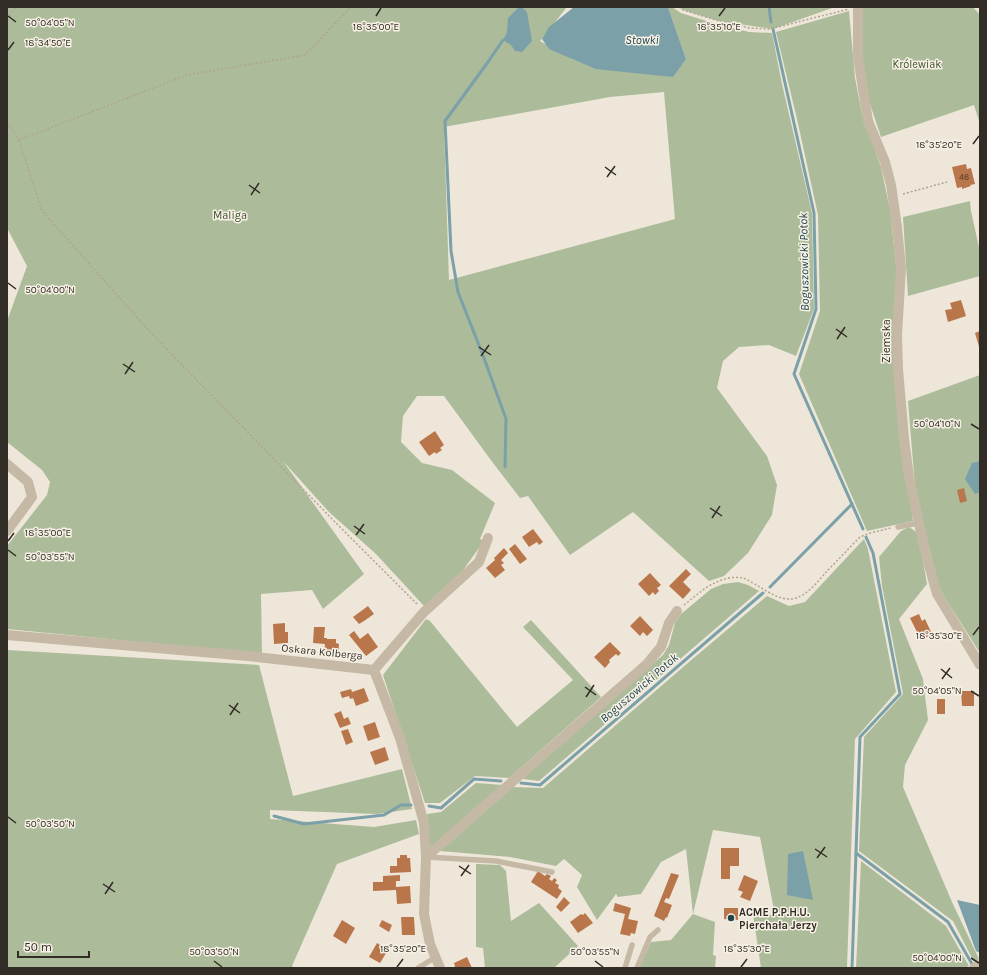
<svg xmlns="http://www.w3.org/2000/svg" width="987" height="975" font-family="Karla,sans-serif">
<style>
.green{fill:#acbc9b;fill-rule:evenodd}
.water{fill:#7ba0a8}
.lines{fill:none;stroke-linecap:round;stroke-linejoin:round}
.stream{stroke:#7ba0a8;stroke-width:3}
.building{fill:#ba764b}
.path{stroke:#b1a391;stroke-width:1.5;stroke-dasharray:2 2;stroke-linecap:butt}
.lane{stroke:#c5b9a6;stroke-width:5.5}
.street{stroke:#c5b9a6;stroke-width:10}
.ticks{fill:none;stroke:#322c26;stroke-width:1.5}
.poi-dot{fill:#20454f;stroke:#f7f1e5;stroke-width:1.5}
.labels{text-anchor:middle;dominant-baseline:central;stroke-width:3;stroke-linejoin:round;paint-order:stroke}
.number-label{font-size:9px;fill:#543e2f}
.park-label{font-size:11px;fill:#3d4e2d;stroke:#f7f1e5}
.street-label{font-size:11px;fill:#322c26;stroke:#f7f1e5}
.poi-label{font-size:11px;font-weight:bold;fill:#322c26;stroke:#f7f1e5;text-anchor:start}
.water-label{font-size:12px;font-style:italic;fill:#20454f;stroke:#f7f1e5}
.ticks-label{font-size:10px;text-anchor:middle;fill:#322c26;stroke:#f7f1e5;stroke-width:3;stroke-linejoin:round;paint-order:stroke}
</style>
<rect width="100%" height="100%" fill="#eee7d9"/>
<g class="green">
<path d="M7 7H567L540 41 572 59 595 69 686 59 668 7H672L681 13 713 23 749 32 772 33 782 84 812 213 814 309 796 356 769 345 739 347 723 361 717 388 767 456 777 485 772 515 748 553 724 576 709 581 633 512 570 555 528 496 520 498 493 463 444 396H417L403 416 401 442 422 463 452 470 495 503 480 539 484 541 461 573 424 606 376 554 329 512 283 461 364 574 323 609 312 590 261 594 262 654 7 629V546L47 495 50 482 42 470 7 442V321L27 266 7 228ZM664 92 675 219 449 280 444 127 610 97Z"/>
<polygon points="679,7 835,7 773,29 719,21 683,10"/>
<polygon points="862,7 973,7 980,15 980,124 974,105 881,137 859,71"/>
<polygon points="849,11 855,78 862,114 881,167 890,210 896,265 899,426 913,521 867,531 799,374 820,311 818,215 797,119 776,32"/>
<polygon points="970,201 971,211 980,252 980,276 908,296 903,217"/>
<polygon points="980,375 980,653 940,590 923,524 915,487 908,401"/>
<polygon points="909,527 918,533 927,584 899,619 923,679 928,720 905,765 903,787 952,902 979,959 974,962 953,921 859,851 864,737 903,694 882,586 879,557 901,531"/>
<polygon points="864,539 868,549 896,692 855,739 847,968 761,968 753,914 775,915 760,837 713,830 693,914 715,922 713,955 716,956 715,968 639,968 651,942 671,940 693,914 686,849 661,862 641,894 618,897 616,894 597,920 577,887 582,875 564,859 556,866 510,857 440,851 513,787 543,788 689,662 767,596 789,606 805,602"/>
<polygon points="738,582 748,585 759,591 539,781 523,779 555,748 663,655 669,645 675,623 681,614 711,589 723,584"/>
<polygon points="426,619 430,621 517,727 573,680 523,627 531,620 601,697 509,778 475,776 440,803 425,803 383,675"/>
<polygon points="7,650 259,665 293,796 402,769 412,809 377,814 270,810 270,819 374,827 416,820 419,834 337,864 292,966 294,968 7,968"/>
<polygon points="476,783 503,785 430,848 427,814 441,812"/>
<polygon points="861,861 946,926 969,966 965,968 856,968"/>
<polygon points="476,864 500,865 506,871 511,921 539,903 578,946 554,968 485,968 483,948 476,947"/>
</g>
<g class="water">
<polygon points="519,7 522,7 527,12 532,41 522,52 515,51 511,45 503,40 507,32 508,18"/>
<polygon points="574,7 668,7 686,59 673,77 595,69 549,49 542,39 549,27"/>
<polygon points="980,461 980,492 975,494 965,479 972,463"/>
<polygon points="803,851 813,900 787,895 788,854"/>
<polygon points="957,900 980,905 980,953 976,951"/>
</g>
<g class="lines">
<g class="stream">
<polyline points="769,7 771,22"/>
<polyline points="773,29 814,213 816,309 794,374 863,529"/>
<polyline points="503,40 488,62 445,121 451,251 458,292 484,358 506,419 505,467"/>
<polyline points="770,587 852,504"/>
<polyline points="521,783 540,785 763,593"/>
<polyline points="429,806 441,808 474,779 501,781"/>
<polyline points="274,816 304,824 384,815 401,805 411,805"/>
<polyline points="856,853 948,922 972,964"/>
<polyline points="852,968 860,737 900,694 873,553 866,537"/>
</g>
</g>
<g class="building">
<polygon points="966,164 967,169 971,168 975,184 970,185 971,186 962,189 962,187 957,188 952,167"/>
<polygon points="961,300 966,316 948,322 945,310 952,309 950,303"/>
<polygon points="980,331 980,350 975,333"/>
<polygon points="435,431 444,445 440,448 442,450 436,454 435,452 429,456 419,442"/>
<polygon points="964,488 967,501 960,503 957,490"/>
<polygon points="533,529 543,542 539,545 537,542 529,547 522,537"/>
<polygon points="515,544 527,559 520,564 509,549"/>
<polygon points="504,548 508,553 501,560 504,563 501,565 505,570 495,578 486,568 495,560 494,558"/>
<polygon points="686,569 691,574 683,582 691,590 683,599 669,586"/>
<polygon points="650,573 661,585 657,588 659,591 655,595 653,592 649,596 638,584"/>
<polygon points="368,606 374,614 364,621 359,624 353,617"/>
<polygon points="919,614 922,621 925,619 932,634 921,640 910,618"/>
<polygon points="640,616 653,630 647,636 643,632 640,636 630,626"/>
<polygon points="285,623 285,632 288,632 288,643 274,644 273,624"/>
<polygon points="314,627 325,627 324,638 327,638 327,639 336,639 336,643 339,644 338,656 324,655 325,644 313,643"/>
<polygon points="354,631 360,639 368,633 378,647 366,656 349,635"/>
<polygon points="610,642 621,653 618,656 616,654 609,660 610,662 605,668 594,657"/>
<polygon points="364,688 369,701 356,706 353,698 350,699 349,696 342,698 340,692 351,689 352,692"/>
<polygon points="961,691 974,691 974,706 962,706"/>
<rect x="937" y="699" width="8" height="15"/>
<polygon points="341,711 344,719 348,717 351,724 340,728 334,714"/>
<polygon points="375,722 380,737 368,741 363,726"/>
<polygon points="348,729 353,742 346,745 341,731"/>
<polygon points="385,747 389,760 375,765 370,752"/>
<polygon points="721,848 739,848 739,866 730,866 730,879 721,879"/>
<polygon points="400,855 407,855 407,858 410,858 411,872 390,873 390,866 397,866 397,858 400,858"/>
<polygon points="538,871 545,876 547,874 551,876 549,879 552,881 554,878 557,880 555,883 559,885 558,888 562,891 557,899 531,882"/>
<polygon points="671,873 679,875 669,899 666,898 664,902 672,905 667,918 666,917 664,921 654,916"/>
<polygon points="400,875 400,881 396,881 396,887 410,886 411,903 397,904 396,890 373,891 373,882 383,882 383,876"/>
<polygon points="744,875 758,881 750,901 740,897 743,892 738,890"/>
<polygon points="564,897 570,903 561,912 556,907"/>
<polygon points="615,903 631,908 628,919 638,921 635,934 631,933 630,936 620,934 625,914 613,911"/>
<polygon points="724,908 738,908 738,920 724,919"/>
<polygon points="585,913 593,923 578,933 570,922 581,914 583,915"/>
<polygon points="401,917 414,917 415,935 402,935"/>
<polygon points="342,920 355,928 346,944 333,936"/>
<polygon points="382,920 392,925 389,932 379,926"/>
<polygon points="377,943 388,950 380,963 369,957"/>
<polygon points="467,957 472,968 454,968 455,966 454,963"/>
</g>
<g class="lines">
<g class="path">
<polyline points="679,7 683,10 719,21 750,28 770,29 849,9"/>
<polyline points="7,19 16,7"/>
<polyline points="7,122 19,140 187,75 305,55 351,7"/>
<polyline points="19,140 42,211 151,333 338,525 417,604"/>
<polyline points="903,194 947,182"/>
<path d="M684 605C697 595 709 583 725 579 731 577 738 577 743 578 759 584 779 604 796 598 810 593 819 580 828 570 839 559 849 548 860 537L870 533 891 528"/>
</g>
<g class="lane">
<polyline points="898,527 918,523"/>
<polyline points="426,857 496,861 552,872"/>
<polyline points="418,968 436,957"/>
<polyline points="625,968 632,945"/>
<polyline points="637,968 650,937 658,930"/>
</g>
<g class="street">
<polyline points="858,7 858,57 868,121 885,162 891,185 897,227 901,268 897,335 898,369 904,439 909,477 925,551 937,594 948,612 980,665"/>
<polyline points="7,464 28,482 32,497 7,531"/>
<polyline points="7,635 248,656 374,670 400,738 424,823 426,857 424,914 430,944 440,968"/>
<polyline points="374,670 424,612 479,562 488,538"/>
<polyline points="426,857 647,664 661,647 669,623 677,611"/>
<polyline points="974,968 980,965"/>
</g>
</g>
<path class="ticks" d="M8 16 16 22M376 16 381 8M719 16 725 8M8 50 14 42M973 144 979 136M605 167 616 175M607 177 615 166M249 185 260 193M251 195 259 183M8 283 16 289M836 329 847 337M837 339 845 327M479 347 491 355M481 356 489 345M123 364 135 372M125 374 133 362M971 424 979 429M710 508 722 516M712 518 720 506M354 526 365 534M356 535 364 524M8 541 14 533M8 550 16 556M973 635 979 627M941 669 952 678M942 679 950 668M585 687 596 695M971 691 979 696M586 697 594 685M229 705 240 713M230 715 238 703M8 817 16 823M815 849 827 857M817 858 825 847M459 866 471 874M461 876 469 865M103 884 115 892M105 894 113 882M971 958 979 963M214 961 222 967M595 961 603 967M397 967 403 959M741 967 747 959"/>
<circle class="poi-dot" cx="731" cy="918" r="4"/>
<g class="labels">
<g class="number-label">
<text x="964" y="177">46</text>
</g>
<g class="park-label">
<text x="917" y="64">Królewiak</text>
<text x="230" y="215">Maliga</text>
</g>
<g class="street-label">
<text transform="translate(886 341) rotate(-90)">Ziemska</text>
<text transform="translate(322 652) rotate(6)">Oskara Kolberga</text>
</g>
<g class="poi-label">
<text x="739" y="912">ACME P.P.H.U.<tspan x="739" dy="13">Pierchała Jerzy</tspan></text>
</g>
<g class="water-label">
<text x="642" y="40">Stowki</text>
<text transform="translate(804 262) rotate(-91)">Boguszowicki Potok</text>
<text transform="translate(639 688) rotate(-41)">Boguszowicki Potok</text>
</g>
</g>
<g class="ticks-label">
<text x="50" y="26">50°04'05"N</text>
<text x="376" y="30">18°35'00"E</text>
<text x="719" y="30">18°35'10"E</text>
<text x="48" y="46">18°34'50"E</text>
<text x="939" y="148">18°35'20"E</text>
<text x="50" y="293">50°04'00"N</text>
<text x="937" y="427">50°04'10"N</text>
<text x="48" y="536">18°35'00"E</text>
<text x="50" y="560">50°03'55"N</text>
<text x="939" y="639">18°35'30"E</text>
<text x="937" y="694">50°04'05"N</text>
<text x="50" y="827">50°03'50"N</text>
<text x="403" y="952">18°35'20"E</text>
<text x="747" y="952">18°35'30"E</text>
<text x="214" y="955">50°03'50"N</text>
<text x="595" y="955">50°03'55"N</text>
<text x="937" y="961">50°04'00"N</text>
</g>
<rect width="987" height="975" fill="none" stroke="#322c26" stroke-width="16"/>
<path d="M18 951v6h71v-6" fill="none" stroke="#322c26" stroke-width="2"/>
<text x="24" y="951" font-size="12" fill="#322c26" stroke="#f7f1e5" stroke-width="3" paint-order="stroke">50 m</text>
</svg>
